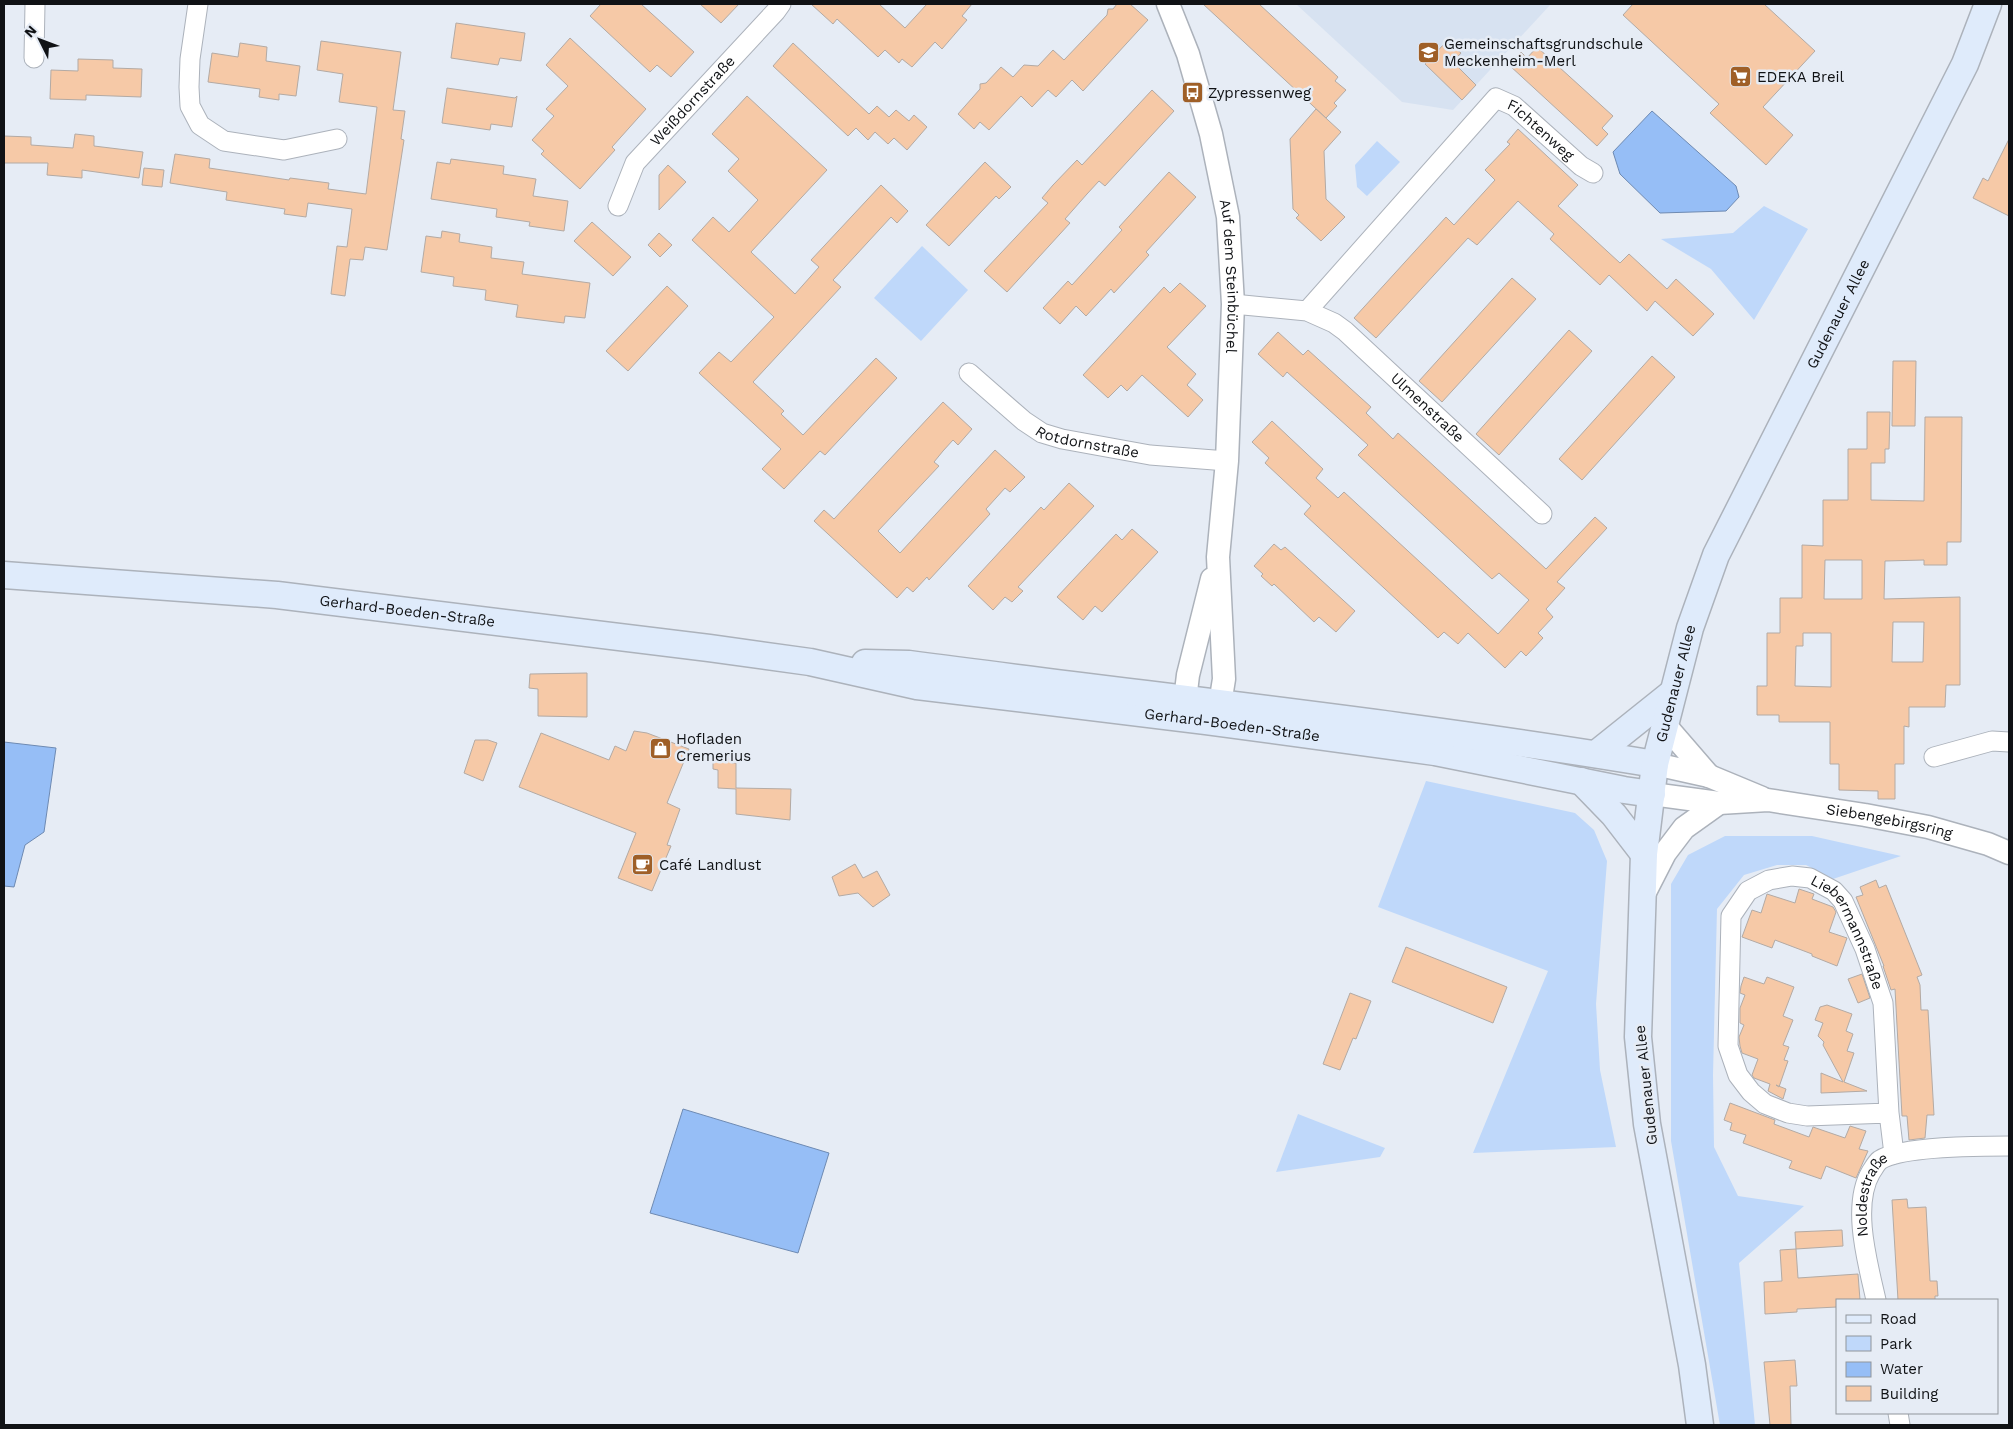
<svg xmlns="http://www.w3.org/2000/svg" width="2013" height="1429" font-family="'Work Sans',sans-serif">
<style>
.built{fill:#d7e2f1}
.green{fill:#bfd8fa}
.water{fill:#96bef6;stroke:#6e8ab2}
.building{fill:#f6c9a7;stroke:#b3aaa4;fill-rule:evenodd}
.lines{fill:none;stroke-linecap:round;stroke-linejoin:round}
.minor-casing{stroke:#acb2bb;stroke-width:21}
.tertiary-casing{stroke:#acb2bb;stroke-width:25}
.secondary-casing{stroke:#acb2bb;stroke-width:29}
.minor{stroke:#fff;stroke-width:19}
.tertiary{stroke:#fff;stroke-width:22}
.secondary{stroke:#dfebfb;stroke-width:26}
.labels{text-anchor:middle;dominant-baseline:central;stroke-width:5;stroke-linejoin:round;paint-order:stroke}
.poi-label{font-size:15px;fill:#101215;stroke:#e6ecf5;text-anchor:start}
.street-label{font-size:15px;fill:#101215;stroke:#e6ecf5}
</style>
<rect width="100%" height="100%" fill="#e6ecf5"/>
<polygon class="built" points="1296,4 1551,4 1453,110 1402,102"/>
<g class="green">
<polygon points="1377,141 1400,162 1367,196 1357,187 1355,165"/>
<polygon points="1764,206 1808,229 1754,320 1711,269 1661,239 1733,233"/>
<polygon points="922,246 968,290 921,341 874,298"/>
<polygon points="1426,781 1575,813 1594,830 1607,861 1596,1004 1600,1070 1616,1147 1473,1153 1548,971 1378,907"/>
<polygon points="1725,836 1812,836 1901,856 1833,879 1806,865 1777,865 1744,875 1717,909 1713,1075 1714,1147 1738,1196 1804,1206 1739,1263 1755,1425 1720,1425 1671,1141 1671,884 1688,855"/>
<polygon points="1298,1114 1385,1148 1380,1157 1276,1172"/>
</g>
<g class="water">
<polygon points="1652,111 1736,186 1739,197 1726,211 1660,213 1620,174 1613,152"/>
<polygon points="4,742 56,748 44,832 25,845 14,887 4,886"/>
<polygon points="683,1109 829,1153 798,1253 650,1213"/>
</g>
<g class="building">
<polygon points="601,4 641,4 694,52 671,77 657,65 650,72 590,16"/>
<polygon points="700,4 739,4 721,23"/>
<polygon points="811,4 879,4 905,28 927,4 972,4 962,16 967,20 942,49 935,42 912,67 902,59 899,63 885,50 878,57 837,19 833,24"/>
<polygon points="1117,4 1130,4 1148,20 1083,91 1072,80 1056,97 1048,90 1032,107 1021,96 989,130 980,122 974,129 958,114 980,89 980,84 986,83 1001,67 1013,77 1024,65 1038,66 1053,50 1064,60 1107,15 1108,9 1113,9"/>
<polygon points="1203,4 1259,4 1338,77 1335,81 1346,90 1334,103 1337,106 1326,118"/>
<polygon points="1633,4 1764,4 1815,51 1763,107 1793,135 1766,165 1710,113 1719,104 1623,15"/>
<polygon points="456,23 525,33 521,61 500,58 498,65 451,58"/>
<polygon points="570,38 646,109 612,147 615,150 580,189 541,154 544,151 532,140 554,116 546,109 568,86 546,65"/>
<polygon points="321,41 401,52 393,110 405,111 401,139 404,140 387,250 365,247 363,260 350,259 345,296 331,294 337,246 347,247 352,209 308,203 306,217 284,214 285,209 226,200 227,192 170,183 175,154 210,159 209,168 289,180 290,178 329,183 328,189 366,194 377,107 339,102 343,74 317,70"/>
<polygon points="1447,41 1461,53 1453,62 1476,85 1462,100 1425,64"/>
<polygon points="240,43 267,47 266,61 300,66 296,96 279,94 279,100 259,97 260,89 208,82 212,53 238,57"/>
<polygon points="793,43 869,114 877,106 889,117 896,110 909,121 914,115 927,127 907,150 894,138 888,144 875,132 868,140 856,128 848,136 773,66"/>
<polygon points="1537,47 1613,116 1602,128 1608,134 1597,146 1509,65 1521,52 1527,58"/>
<polygon points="78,59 113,60 113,68 142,69 141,97 86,95 86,100 50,99 51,70 78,71"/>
<polygon points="447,88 515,98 517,96 512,127 491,124 490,130 442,123"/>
<polygon points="1152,90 1174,111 1105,186 1099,181 1087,194 1065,219 1070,223 1007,292 984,271 1048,203 1042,198 1053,185 1077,160 1082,165"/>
<polygon points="747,96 827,170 751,252 795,294 819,267 811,260 881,185 908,211 897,223 891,217 833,280 841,287 753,382 784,411 781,414 803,435 876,358 897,378 825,455 820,451 784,489 762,469 781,449 699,373 719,352 731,362 774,317 692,240 713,217 729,232 758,200 728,171 739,159 712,134"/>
<polygon points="1316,109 1341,132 1324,151 1326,199 1345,217 1321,241 1296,218 1299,215 1293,209 1290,139"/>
<polygon points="1518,129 1578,185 1558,206 1620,263 1629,254 1667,289 1676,279 1714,314 1693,336 1655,301 1647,311 1609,275 1600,285 1550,239 1554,234 1518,201 1477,245 1468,238 1376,338 1354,318 1446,217 1454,225 1495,180 1485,170 1510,144 1507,142"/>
<polygon points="75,134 94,136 94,146 143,152 139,178 82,170 82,178 47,175 48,163 4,163 4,136 31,137 31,145 73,148"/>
<polygon points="2009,139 2009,216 1973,198 1983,178 1988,181"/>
<polygon points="451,159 504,166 503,174 536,179 533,196 568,201 564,231 529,226 530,222 496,217 497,209 431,199 437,162 450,164"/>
<polygon points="985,162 1011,187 999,199 996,196 949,246 926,225"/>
<polygon points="668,165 686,182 659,210 659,175"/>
<polygon points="144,168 164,170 162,187 142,185"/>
<polygon points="1169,172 1196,197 1146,252 1149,255 1114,293 1111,289 1086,316 1076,306 1060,324 1043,308 1068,281 1072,285 1122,230 1119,227"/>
<polygon points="592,222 631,257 613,276 574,241"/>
<polygon points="442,231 460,234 459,242 492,247 491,258 524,262 522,274 590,283 585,318 565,316 564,323 516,317 518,305 485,300 486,290 453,286 454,277 421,272 426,236 441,238"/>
<polygon points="659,233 672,245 660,257 648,245"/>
<polygon points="1512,278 1536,299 1442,402 1419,381"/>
<polygon points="1180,283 1206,306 1167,347 1196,374 1187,385 1203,400 1188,417 1142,375 1127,391 1121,385 1108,398 1083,375 1164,287 1170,293"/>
<polygon points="667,286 688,306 628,371 606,351"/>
<polygon points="1569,330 1592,351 1499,455 1476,434"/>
<polygon points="1278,332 1303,355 1308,350 1371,407 1366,413 1393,439 1398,433 1546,569 1595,517 1607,528 1557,582 1565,588 1546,609 1553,617 1538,633 1543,638 1526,656 1521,651 1505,668 1468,633 1458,644 1444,632 1438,638 1304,514 1311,506 1265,463 1269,458 1252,442 1272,421 1323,469 1316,478 1338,498 1344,492 1498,634 1529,600 1499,573 1492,579 1358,455 1368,445 1287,372 1283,377 1258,354"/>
<polygon points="1652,356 1675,377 1582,480 1559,459"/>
<polygon points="1893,361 1916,361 1915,426 1892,426"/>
<polygon points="943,402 972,429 958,445 953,440 943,451 934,462 939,466 878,531 900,553 995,450 1025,477 1010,492 1005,488 996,498 986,509 990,514 929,580 927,577 913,592 907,587 897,598 814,521 824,510 834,519"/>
<path d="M1867 412H1890L1889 449H1885V463H1871V500L1924 501 1925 417H1962L1961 542H1947V565H1924V560L1885 561 1884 599 1960 597V685H1946L1945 707H1909V727L1904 726V764H1895V799H1878V791L1839 790V764H1830V722H1779V715H1757V686H1767V633H1780V598H1802V545L1823 546V500H1848V449H1867ZM1825 560H1862V599H1824ZM1893 622H1924L1923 662H1892ZM1803 633H1831V687L1795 686 1796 646H1803Z"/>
<polygon points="1069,483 1094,506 1018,587 1023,591 1012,602 1005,597 993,610 968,586 1041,507 1044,510"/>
<polygon points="1132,529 1158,552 1102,612 1095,606 1083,620 1057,597 1116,534 1122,540"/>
<polygon points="1274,544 1281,550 1285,547 1355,611 1336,632 1319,617 1314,622 1274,584 1272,586 1261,576 1263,574 1254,566"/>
<polygon points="587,673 587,717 538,716 538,689 529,688 530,674"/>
<polygon points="634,731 647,733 689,749 667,803 680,809 667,845 671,846 652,891 618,878 636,833 519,787 541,733 609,760 615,746 626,751"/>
<polygon points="475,740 488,740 497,743 483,781 464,773"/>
<polygon points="719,754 732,754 732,763 736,763 736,788 791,789 790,820 736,814 736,789 718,788 718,770 713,769 713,758"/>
<polygon points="855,864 863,878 877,871 890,895 873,907 858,893 839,896 832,877"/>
<polygon points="1876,880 1879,888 1886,885 1922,975 1917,977 1920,985 1921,1010 1928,1010 1934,1115 1927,1115 1925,1138 1909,1140 1907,1116 1902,1116 1895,989 1891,990 1883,966 1884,966 1856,897 1863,895 1860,887"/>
<polygon points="1799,889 1814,894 1812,899 1833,907 1836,912 1829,932 1847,938 1837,966 1812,956 1812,954 1775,940 1772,948 1742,937 1752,910 1761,913 1767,894 1795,903"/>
<polygon points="1406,947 1507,987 1493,1023 1392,982"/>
<polygon points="1862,974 1870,998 1858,1003 1848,979"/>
<polygon points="1744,977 1764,984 1767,977 1794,987 1783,1016 1793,1020 1783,1045 1789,1047 1784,1060 1788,1061 1779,1087 1776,1085 1786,1089 1783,1099 1768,1091 1770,1084 1754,1078 1752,1075 1758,1059 1742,1053 1740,1046 1739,1037 1744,1025 1740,1023 1740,1008 1745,995 1740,993 1741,986"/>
<polygon points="1350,993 1371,1001 1356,1039 1353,1038 1340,1070 1323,1064"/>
<polygon points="1827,1005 1852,1014 1846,1031 1853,1034 1847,1051 1854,1053 1844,1082 1867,1091 1821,1093 1821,1073 1843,1082 1823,1045 1824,1042 1818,1036 1823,1023 1815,1020 1820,1007"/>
<polygon points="1730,1103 1775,1120 1774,1124 1809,1137 1813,1127 1845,1138 1850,1126 1866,1131 1859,1149 1868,1151 1856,1178 1826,1166 1821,1179 1789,1168 1792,1161 1743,1143 1746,1135 1730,1130 1732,1123 1724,1120"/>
<polygon points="1907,1199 1908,1208 1926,1207 1930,1281 1937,1281 1938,1296 1935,1296 1935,1300 1898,1300 1892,1200"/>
<polygon points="1842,1230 1843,1246 1796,1249 1798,1278 1858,1274 1860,1300 1837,1300 1837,1307 1797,1309 1797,1312 1765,1314 1764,1282 1782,1281 1780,1250 1796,1249 1795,1232"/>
<polygon points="1795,1360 1797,1386 1790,1386 1791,1425 1770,1425 1764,1362"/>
</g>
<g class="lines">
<defs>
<g id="minor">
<polyline points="198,4 190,59 189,87 190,106 200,125 224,141 284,150 337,139"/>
<polyline points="34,58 35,4"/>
<path id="s1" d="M618 206 635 163 776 11 781 4"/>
<path id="s2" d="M1233 304 1307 311 1334 323 1345 331 1542 514"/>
<path id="s3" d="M1307 311 1496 98 1514 106 1581 166 1593 173"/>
<path id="s4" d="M969 373 1024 421 1042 433 1062 439 1150 455 1227 461"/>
<polyline points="1934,757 1992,741 2009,742"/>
<path id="s5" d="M1889 1113 1807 1116 1788 1113 1765 1104 1751 1092 1738 1075 1728 1046 1731 916 1748 891 1769 880 1792 876 1810 878 1834 891 1843 901 1865 949 1883 1003 1889 1113 1894 1154"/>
<path id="s6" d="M1876 1300C1868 1264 1851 1206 1871 1172 1874 1168 1876 1163 1880 1160 1902 1146 1981 1146 2009 1146"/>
<polyline points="1898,1413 1900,1425"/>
</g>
<g id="tertiary">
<path id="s7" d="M1168 4 1188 54 1211 134 1228 217 1233 304 1227 461 1218 557 1224 679 1220 704 1217 712 1211 717"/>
<polyline points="1193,715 1185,700 1188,675 1212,579"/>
<polyline points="1664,724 1709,776"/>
<polyline points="1655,764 1709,776 1762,798"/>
<path id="s8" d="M1652 794 1719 803 1768 800 1865 815 1928 827 1988 844 2009 853"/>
<polyline points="1643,896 1665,853 1684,828 1719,803"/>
</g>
<g id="secondary">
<path id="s9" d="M4 575 277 595 709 648 810 662 917 686 1206 721 1435 752 1624 790 1652 794"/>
<path d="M865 663 909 664C1158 697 1408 723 1655 764"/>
<polyline points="1596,754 1671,694"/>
<polyline points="1581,781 1614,815 1644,854"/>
<path id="s10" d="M1700 1425 1692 1365 1647 1124 1638 1037 1644 854 1655 764 1690 628 1716 555 1965 64 1988 4"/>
</g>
</defs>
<use href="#minor" class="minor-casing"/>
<use href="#tertiary" class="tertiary-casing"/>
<use href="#secondary" class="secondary-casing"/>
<use href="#minor" class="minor"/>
<use href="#tertiary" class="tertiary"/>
<use href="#secondary" class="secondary"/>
</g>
<defs>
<symbol id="school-square" viewBox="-11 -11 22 22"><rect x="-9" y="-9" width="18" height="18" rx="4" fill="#9f5f27" stroke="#e6ecf5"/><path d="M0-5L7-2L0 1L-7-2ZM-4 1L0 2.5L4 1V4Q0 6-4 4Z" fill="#fff"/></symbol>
<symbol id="supermarket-square" viewBox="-11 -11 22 22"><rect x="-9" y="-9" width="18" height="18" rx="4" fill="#9f5f27" stroke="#e6ecf5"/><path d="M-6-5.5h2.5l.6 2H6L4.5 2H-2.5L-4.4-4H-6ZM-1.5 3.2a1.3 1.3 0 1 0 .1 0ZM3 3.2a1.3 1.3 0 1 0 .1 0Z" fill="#fff"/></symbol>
<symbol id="bus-square" viewBox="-11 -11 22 22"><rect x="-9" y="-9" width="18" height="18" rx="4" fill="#9f5f27" stroke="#e6ecf5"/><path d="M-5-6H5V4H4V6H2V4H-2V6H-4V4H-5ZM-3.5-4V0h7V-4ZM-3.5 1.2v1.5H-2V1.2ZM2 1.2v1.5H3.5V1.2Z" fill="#fff"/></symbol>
<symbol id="shop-square" viewBox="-11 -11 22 22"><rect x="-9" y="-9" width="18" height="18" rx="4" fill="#9f5f27" stroke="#e6ecf5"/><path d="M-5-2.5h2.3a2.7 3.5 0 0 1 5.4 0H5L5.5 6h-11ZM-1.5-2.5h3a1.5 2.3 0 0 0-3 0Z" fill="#fff"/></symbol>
<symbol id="cafe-square" viewBox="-11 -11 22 22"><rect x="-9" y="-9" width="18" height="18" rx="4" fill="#9f5f27" stroke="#e6ecf5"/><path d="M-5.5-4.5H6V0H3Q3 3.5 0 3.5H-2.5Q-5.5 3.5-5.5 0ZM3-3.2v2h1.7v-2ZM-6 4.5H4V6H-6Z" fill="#fff"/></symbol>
</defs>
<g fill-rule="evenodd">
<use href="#school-square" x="1416" y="40" width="25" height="25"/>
<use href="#supermarket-square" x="1728" y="64" width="25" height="25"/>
<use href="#bus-square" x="1180" y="80" width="25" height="25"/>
<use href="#shop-square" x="648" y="736" width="25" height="25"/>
<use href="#cafe-square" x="630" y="852" width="25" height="25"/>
</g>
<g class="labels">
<g class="poi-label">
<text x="1444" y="44">Gemeinschaftsgrundschule<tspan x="1444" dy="17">Meckenheim-Merl</tspan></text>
<text x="1757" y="77">EDEKA Breil</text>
<text x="1208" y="93">Zypressenweg</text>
<text x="676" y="739">Hofladen<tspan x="676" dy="17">Cremerius</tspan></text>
<text x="659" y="865">Café Landlust</text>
</g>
<g class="street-label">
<text stroke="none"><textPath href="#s1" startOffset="131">Weißdornstraße</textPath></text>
<text stroke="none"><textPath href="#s3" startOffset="340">Fichtenweg</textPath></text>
<text stroke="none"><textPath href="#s7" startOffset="281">Auf dem Steinbüchel</textPath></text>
<text stroke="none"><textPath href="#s10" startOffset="1155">Gudenauer Allee</textPath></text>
<text stroke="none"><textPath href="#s2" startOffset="230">Ulmenstraße</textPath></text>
<text stroke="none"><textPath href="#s4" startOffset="141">Rotdornstraße</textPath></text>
<text stroke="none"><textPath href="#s9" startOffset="405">Gerhard-Boeden-Straße</textPath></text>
<text stroke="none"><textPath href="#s10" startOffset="750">Gudenauer Allee</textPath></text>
<text stroke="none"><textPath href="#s9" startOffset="1238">Gerhard-Boeden-Straße</textPath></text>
<text stroke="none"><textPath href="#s8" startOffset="240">Siebengebirgsring</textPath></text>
<text stroke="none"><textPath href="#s5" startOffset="491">Liebermannstraße</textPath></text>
<text transform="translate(1646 1085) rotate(-96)">Gudenauer Allee</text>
<text stroke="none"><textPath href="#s6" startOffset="109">Noldestraße</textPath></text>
</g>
</g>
<rect width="2013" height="1429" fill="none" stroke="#101215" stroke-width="10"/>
<rect x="1836" y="1299" width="162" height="115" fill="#e6ecf5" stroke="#90959b"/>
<rect x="1846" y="1315" width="25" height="8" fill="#dfebfb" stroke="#90959b"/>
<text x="1880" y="1324" font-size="15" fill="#101215">Road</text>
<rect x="1846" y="1336" width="25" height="15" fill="#bfd8fa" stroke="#90959b"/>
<text x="1880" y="1349" font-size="15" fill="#101215">Park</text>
<rect x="1846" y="1362" width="25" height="15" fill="#96bef6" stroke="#90959b"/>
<text x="1880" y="1374" font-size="15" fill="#101215">Water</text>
<rect x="1846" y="1386" width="25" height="15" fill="#f6c9a7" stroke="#90959b"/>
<text x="1880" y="1399" font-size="15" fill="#101215">Building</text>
<g transform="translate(40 40) rotate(312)" stroke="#e6ecf5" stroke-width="4" paint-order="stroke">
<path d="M0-4L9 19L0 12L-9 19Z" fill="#101215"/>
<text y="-8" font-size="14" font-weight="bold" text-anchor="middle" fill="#101215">N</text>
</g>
</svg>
